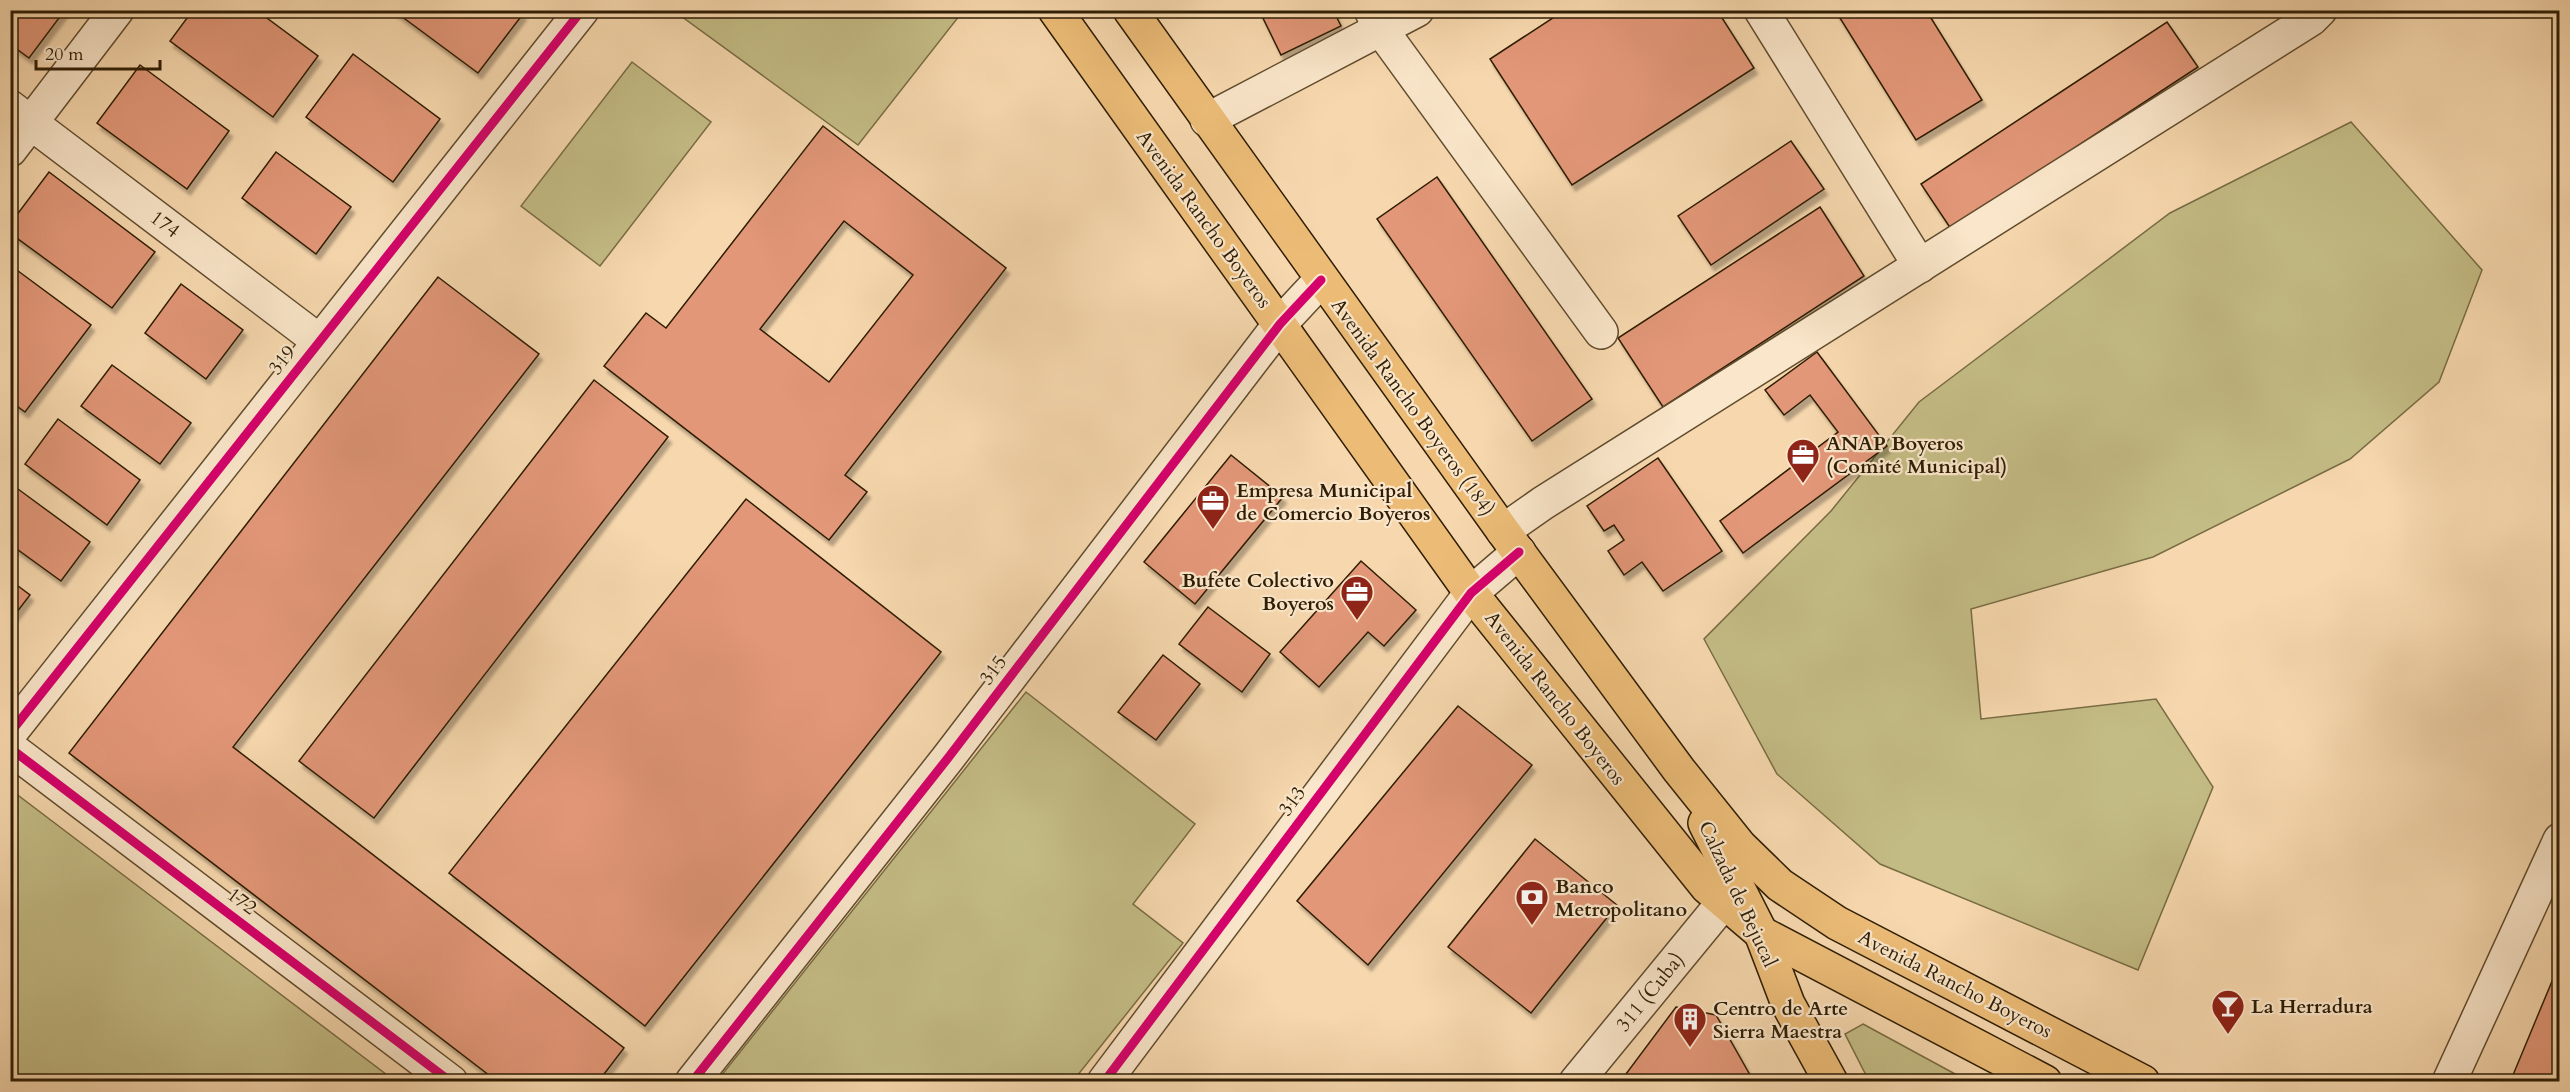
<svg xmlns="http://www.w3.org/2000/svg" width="2570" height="1092" font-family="Cardo,serif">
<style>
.green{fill:#c4bc85;stroke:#796c44;stroke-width:1.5}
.building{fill:#e29778;stroke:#2e1d04;stroke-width:1.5;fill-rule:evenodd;filter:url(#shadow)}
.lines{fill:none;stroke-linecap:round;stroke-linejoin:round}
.minor-casing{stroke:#604c2e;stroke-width:36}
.major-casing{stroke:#2e1d04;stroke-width:36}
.minor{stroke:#fae6ca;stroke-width:33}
.major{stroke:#ecbc77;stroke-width:33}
.cycleway-casing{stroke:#fae6ca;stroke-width:13}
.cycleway{stroke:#d6006c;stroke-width:9}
.labels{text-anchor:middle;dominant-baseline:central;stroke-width:4.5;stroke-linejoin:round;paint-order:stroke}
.street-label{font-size:20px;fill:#2e1d04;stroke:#fae6ca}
.poi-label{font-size:20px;font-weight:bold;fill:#2e1d04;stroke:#fae6ca;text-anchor:start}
</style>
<defs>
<filter id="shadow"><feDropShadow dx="3.5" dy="6" stdDeviation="1.5" flood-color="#0004"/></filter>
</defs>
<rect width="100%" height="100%" fill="#f7d8ae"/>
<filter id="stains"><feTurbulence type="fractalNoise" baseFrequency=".00333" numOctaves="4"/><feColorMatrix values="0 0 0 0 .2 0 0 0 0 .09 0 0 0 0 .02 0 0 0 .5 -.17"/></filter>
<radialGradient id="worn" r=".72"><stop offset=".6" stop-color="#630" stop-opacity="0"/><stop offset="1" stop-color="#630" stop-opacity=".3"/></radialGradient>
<g class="green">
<polygon points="958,10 960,15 858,145 674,11"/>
<polygon points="632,62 711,122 600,266 521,206"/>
<polygon points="2351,122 2482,270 2439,382 2350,459 2153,557 1971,609 1981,719 2156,699 2213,787 2138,970 1880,864 1777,774 1704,639 1831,511 1919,402 2170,213"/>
<polygon points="1026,692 1195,824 1133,904 1183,943 1073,1081 717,1081"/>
<polygon points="10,790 11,790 395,1081 11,1081"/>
<polygon points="1863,1024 1968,1081 1869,1081 1845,1034"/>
</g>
<g class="building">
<polygon points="10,10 65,10 29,58 10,44"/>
<polygon points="193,10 256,10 318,56 273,117 170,41"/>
<polygon points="393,10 518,10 523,14 478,73"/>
<polygon points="1259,10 1333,10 1341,26 1281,55"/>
<polygon points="1565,10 1717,10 1754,68 1572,185 1490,59"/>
<polygon points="1835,10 1926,10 1982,100 1916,140"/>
<polygon points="2167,22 2198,67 1951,229 1921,184"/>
<polygon points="353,54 440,119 393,182 306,117"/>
<polygon points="140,65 229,131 187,189 97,123"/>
<path d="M823 126 1006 268 845 475 867 492 829 540 604 366 646 313 666 328ZM844 221 913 275 829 382 760 329Z"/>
<polygon points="1791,141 1824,189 1711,265 1678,216"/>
<polygon points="276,152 351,207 316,254 242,198"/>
<polygon points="49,172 155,252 112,308 10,233 10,224"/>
<polygon points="1437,177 1592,399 1532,441 1377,219"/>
<polygon points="1820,207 1864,276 1663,407 1618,338"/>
<polygon points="10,265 91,325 25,412 10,401"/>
<polygon points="438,277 539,354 233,747 624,1048 598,1082 498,1082 69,753"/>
<polygon points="181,284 243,330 206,379 145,333"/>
<polygon points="1817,352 1887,446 1743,553 1720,521 1838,432 1810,395 1784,415 1765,390"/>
<polygon points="112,365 191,423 160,464 81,406"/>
<polygon points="594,380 668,437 374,818 299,761"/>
<polygon points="58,419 140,480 107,525 25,464"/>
<polygon points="1231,455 1283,497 1195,604 1144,562"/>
<polygon points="1658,458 1722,551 1663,591 1642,562 1624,575 1608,551 1624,540 1614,525 1604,531 1587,506"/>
<polygon points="18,489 90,542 61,581 10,544 10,499"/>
<polygon points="746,499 941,652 645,1026 449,873"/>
<polygon points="1361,561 1416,610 1384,646 1368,632 1319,687 1280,652"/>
<polygon points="10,580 30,595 10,621"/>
<polygon points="1208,607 1270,654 1242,692 1179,644"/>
<polygon points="1163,655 1200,684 1156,740 1118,712"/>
<polygon points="1458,706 1532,765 1368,965 1297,901"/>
<polygon points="1535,839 1617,905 1531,1013 1448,947"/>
<polygon points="2560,962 2560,1082 2529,1082 2513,1075"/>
<polygon points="1676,1007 1716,1015 1754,1082 1620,1082"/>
</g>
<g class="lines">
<defs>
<g id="minor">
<polyline points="1371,10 1380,28 1601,332"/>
<polyline points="1761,10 1920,266"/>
<polyline points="10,107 319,341"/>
<polyline points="1207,120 1417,10"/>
<polyline points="10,150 117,10"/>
<polyline points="1503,531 1543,503 2311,19 2320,10"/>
<polyline points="10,733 582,10"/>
<polyline points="10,748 451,1082"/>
<polyline points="692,1082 948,758 1280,324 1321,280"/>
<polyline points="1104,1082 1471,593 1519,552"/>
<polyline points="1576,1082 1723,903"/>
<polyline points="2449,1082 2560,840"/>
</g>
<g id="major">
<polyline points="1055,10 1471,593 1707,887 1761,933 2045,1082"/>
<polyline points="1130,10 1503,531 1679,770 1740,846 1780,885 1837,923 2143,1082"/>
<polyline points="1705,823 1761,933 1788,1004 1831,1082"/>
</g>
</defs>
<use href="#minor" class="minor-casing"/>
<use href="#major" class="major-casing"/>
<use href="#minor" class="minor"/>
<use href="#major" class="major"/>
<defs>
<g id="cycleway">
<polyline points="10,733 582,10"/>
<polyline points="10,748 451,1082"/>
<polyline points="692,1082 948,758 1280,324 1321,280"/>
<polyline points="1104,1082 1471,593 1519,552"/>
</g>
</defs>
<use href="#cycleway" class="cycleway-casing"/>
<use href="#cycleway" class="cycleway"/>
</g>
<defs>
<symbol id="office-pin" viewBox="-11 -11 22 30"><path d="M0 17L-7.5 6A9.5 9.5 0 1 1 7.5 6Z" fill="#8f2418" stroke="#fae6ca"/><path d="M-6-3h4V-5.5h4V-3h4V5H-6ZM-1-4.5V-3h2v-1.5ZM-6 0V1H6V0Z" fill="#fff"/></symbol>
<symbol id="bank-pin" viewBox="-11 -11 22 30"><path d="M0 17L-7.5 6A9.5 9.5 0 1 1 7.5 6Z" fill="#8f2418" stroke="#fae6ca"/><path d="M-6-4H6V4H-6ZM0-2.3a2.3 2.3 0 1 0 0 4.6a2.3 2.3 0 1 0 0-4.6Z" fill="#fff"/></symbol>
<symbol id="bar-pin" viewBox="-11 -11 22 30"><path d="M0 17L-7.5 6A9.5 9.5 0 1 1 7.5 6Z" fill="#8f2418" stroke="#fae6ca"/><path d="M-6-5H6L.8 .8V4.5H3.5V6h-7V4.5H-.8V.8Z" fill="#fff"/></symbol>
<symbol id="building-pin" viewBox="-11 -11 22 30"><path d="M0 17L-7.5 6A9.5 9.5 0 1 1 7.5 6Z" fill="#8f2418" stroke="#fae6ca"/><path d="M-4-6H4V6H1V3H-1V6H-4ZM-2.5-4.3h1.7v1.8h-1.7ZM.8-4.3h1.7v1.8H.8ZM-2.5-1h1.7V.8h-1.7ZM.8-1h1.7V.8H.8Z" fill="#fff"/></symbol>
</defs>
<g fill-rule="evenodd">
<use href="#office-pin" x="1784" y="436" width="38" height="52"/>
<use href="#office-pin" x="1194" y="482" width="38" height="52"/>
<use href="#office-pin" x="1338" y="573" width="38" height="52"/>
<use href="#bank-pin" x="1513" y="878" width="38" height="52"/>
<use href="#bar-pin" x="2209" y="987" width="38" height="52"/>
<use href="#building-pin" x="1671" y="1000" width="38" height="52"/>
</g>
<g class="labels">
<g class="street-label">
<text transform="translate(1204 219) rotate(54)">Avenida Rancho Boyeros</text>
<text transform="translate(165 224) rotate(37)">174</text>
<text transform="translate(282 360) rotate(-52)">319</text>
<text transform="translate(1413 407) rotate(54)">Avenida Rancho Boyeros (184)</text>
<text transform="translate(993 670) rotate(-53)">315</text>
<text transform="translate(1555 698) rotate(52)">Avenida Rancho Boyeros</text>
<text transform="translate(1292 801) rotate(-53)">313</text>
<text transform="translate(1738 894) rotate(65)">Calzada de Bejucal</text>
<text transform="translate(242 901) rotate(37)">172</text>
<text transform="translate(1955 984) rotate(27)">Avenida Rancho Boyeros</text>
<text transform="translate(1650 992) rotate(-51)">311 (Cuba)</text>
</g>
<g class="poi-label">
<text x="1826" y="443">ANAP Boyeros<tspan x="1826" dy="23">(Comité Municipal)</tspan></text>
<text x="1236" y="490">Empresa Municipal<tspan x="1236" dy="23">de Comercio Boyeros</tspan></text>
<text x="1334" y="580" text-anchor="end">Bufete Colectivo<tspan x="1334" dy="23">Boyeros</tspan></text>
<text x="1555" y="886">Banco<tspan x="1555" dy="23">Metropolitano</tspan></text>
<text x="2251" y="1006">La Herradura</text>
<text x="1713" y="1008">Centro de Arte<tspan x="1713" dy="23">Sierra Maestra</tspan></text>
</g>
</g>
<rect width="2570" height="1092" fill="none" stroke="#f7d8ae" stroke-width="36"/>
<rect x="12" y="12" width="2546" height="1068" fill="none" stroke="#2e1d04" stroke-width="3"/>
<rect x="18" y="18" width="2534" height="1056" fill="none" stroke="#2e1d04" stroke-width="1.5"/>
<path d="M36 60v9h124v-9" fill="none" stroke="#2e1d04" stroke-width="3"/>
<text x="45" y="60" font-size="18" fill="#2e1d04" stroke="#fae6ca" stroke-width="4.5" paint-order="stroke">20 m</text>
<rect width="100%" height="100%" filter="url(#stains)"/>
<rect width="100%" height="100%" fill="url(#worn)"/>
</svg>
